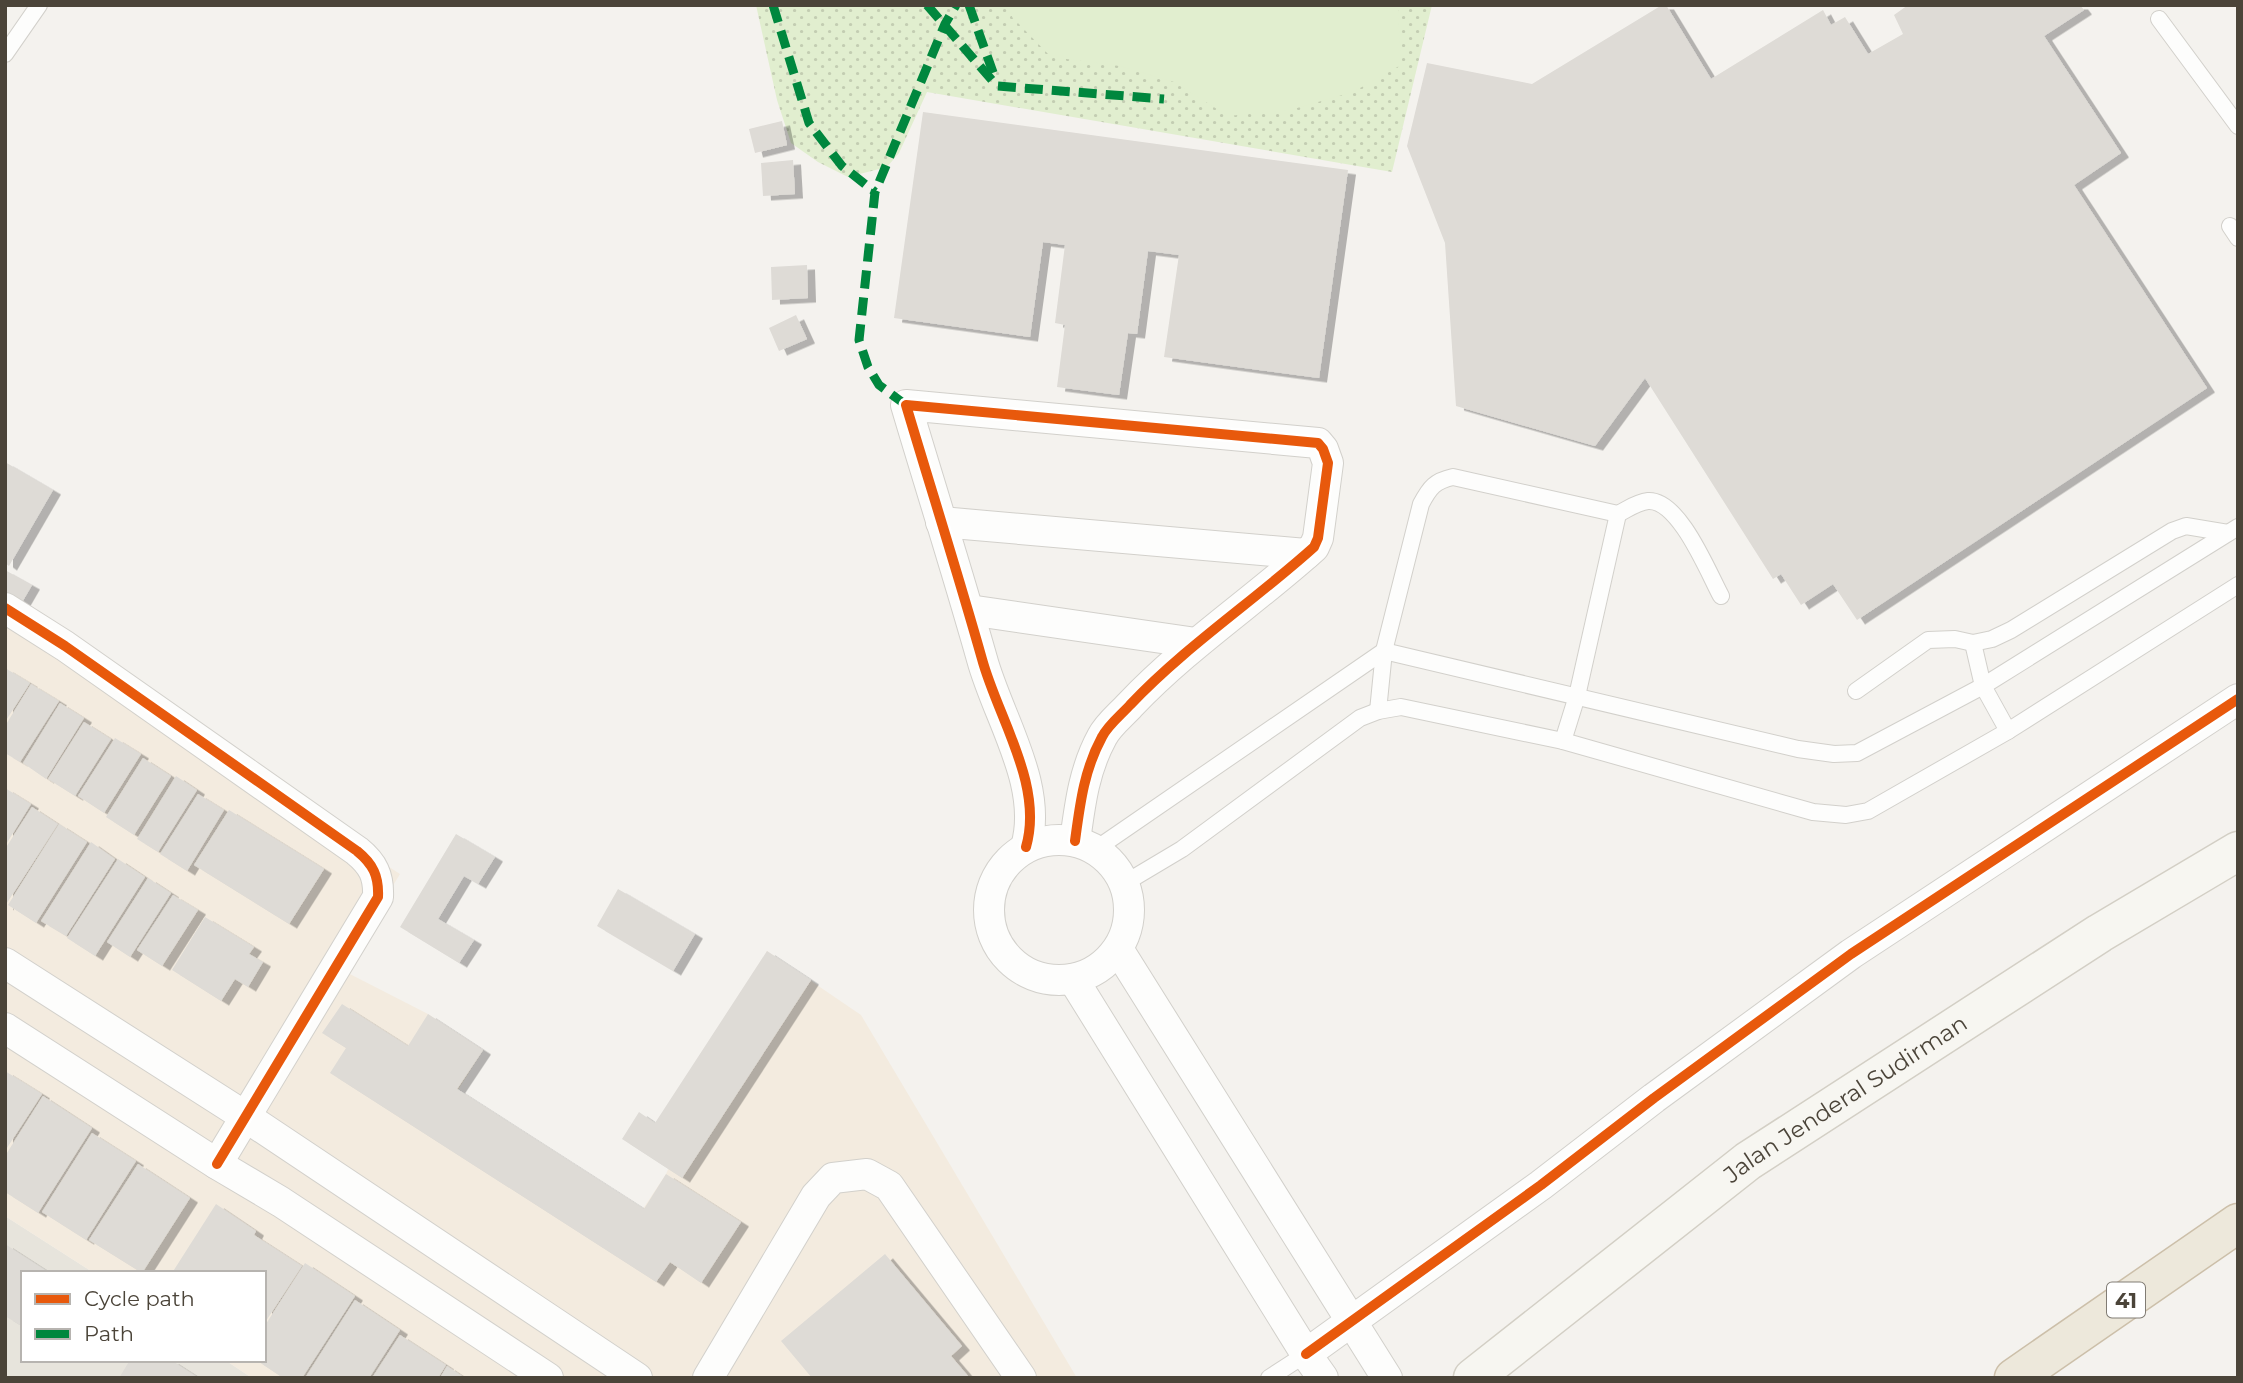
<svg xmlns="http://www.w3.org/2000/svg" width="2243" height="1383" font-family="Montserrat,sans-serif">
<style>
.residential{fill:#e7e4dc}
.commercial{fill:#f3ebdf}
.grass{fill:url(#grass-dots)}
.pitch{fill:#e1eecf}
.building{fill:#dedbd6;filter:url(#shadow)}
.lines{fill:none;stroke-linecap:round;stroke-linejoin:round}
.lane-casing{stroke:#d2d0cb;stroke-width:18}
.street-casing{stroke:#d2d0cb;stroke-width:32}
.secondary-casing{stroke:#d3cfc5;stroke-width:41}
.highway-casing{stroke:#ccbfa9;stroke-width:41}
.lane{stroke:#fdfdfc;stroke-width:16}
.street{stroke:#fdfdfc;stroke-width:30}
.secondary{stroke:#f7f6f1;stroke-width:38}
.highway{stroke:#ede8db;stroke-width:38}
.quiet{stroke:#00873e;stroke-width:9;stroke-dasharray:18 9;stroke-linecap:butt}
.cycleway-casing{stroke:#fff;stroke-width:15}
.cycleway{stroke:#e8590c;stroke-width:10}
.labels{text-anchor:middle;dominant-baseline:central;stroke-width:7;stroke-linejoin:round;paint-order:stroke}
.shield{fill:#fff;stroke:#817c74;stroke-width:2}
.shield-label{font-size:21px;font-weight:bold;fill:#4b4439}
.street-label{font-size:23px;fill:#4b4439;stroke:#fff}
</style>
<defs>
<pattern id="grass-dots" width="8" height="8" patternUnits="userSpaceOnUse" patternTransform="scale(1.75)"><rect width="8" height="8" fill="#e1eecf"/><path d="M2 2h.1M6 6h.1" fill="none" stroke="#c3cdb2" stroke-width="1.8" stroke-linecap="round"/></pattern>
<filter id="shadow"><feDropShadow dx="8" dy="4.5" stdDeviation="0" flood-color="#0004"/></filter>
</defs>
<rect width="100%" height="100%" fill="#f4f2ee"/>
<polygon class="residential" points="5,1216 94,1273 23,1273 23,1360 225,1360 252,1378 5,1378"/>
<polygon class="commercial" points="5,619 400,874 342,970 428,1014 483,1050 458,1090 643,1209 666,1174 767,951 861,1015 1077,1378 252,1378 225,1360 264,1360 264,1273 94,1273 5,1216"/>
<polygon class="grass" points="756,5 1432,5 1392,172 927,92 899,153 887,167 848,177 818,162 791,143 777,100"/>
<polygon class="pitch" points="1014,5 1390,5 1398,9 1401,65 1353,92 1290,110 1228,116 1174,82 1120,66 1051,57 1012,17"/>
<g class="building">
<polygon points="1662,5 1666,5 1711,79 1823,10 1831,25 1845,17 1868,54 1903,34 1894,15 1908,5 2080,5 2084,10 2044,36 2121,153 2074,185 2207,388 1857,620 1833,584 1801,605 1781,574 1773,579 1645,378 1595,446 1456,406 1445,243 1407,146 1427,63 1532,84"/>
<polygon points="923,112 1348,170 1319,378 1164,357 1179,255 1148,251 1137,334 1128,333 1119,395 1057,387 1065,325 1055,323 1065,245 1043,242 1030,337 894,318"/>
<polygon points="782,121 787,145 755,153 749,129"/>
<polygon points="793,160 795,194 763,196 761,163"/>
<polygon points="807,265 808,298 772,300 771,267"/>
<polygon points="796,315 807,339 779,351 769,328"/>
<polygon points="5,462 53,490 9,566 5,563"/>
<polygon points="5,570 32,585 21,604 5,595"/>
<polygon points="5,668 30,683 5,722"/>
<polygon points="31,684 59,701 20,762 5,753 5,726"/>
<polygon points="60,703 84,718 46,779 23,763"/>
<polygon points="84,722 111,739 75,796 48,779"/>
<polygon points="115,738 141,754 104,813 78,796"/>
<polygon points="143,758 171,776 134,835 106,817"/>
<polygon points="176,776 197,790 158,852 137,839"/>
<polygon points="5,788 31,804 5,846"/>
<polygon points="198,794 224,810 187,871 160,854"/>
<polygon points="32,807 58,824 5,906 5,849"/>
<polygon points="229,810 324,869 289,924 194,865"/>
<polygon points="59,824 87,842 36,923 8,905"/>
<polygon points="456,834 495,857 478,884 464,876 438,919 474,940 459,963 400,927"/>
<polygon points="91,842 115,859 66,936 41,921"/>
<polygon points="118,859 145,877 95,956 67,938"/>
<polygon points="148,878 171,893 130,957 107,942"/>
<polygon points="618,889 695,934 673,971 597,926"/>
<polygon points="173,895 198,910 162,966 137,950"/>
<polygon points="205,917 254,947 249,954 263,962 248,987 235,979 221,1001 172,970"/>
<polygon points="767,951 811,980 682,1178 622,1139 639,1112 655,1123"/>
<polygon points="342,1004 408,1046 428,1014 483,1050 457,1089 644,1209 666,1174 741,1222 701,1283 670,1262 656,1282 330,1073 346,1048 322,1033"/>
<polygon points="5,1071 42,1094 5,1151"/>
<polygon points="43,1096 92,1128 38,1213 5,1192 5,1156"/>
<polygon points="92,1133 136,1161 86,1240 42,1212"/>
<polygon points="138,1164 190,1198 142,1273 89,1240"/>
<polygon points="216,1204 256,1231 254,1235 302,1266 264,1324 264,1273 172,1273"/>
<polygon points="5,1244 50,1273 23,1273 23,1327 5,1316"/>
<polygon points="885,1254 962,1346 951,1356 968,1376 966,1378 812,1378 781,1341"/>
<polygon points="305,1263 355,1296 302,1378 283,1378 256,1360 264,1360 264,1327"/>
<polygon points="355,1300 400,1330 369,1378 305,1378"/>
<polygon points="400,1335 446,1365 438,1378 372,1378"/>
<polygon points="130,1360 171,1360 199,1378 119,1378"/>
<polygon points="447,1366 465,1378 440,1378"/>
</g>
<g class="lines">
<defs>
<g id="lane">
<polyline points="2159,19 2238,126"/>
<polyline points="5,54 39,5"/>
<polyline points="2230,226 2238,238"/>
<polyline points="1973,643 1983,686 2008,731"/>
<polyline points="1856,691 1928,640 1955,639 1973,643 1992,639 2011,630 2172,531 2186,526 2228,533"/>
<path d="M1378 711 1384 651 1421 504C1430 487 1435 481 1453 477L1618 514C1628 509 1637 502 1648 501 1679 499 1708 572 1721 596"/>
<polyline points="1563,741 1577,696 1618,514"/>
<polyline points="1096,849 1384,651 1798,749 1834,754 1857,753 1983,686 2238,527"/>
<polyline points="1125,883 1182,849 1360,718 1378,711 1401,707 1563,741 1813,812 1846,815 1868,811 2008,731 2238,585"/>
<polyline points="1269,1378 1306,1354"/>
</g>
<g id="street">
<polyline points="941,522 1306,554"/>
<path d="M5 608 65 646 357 851C373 864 379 876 378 897L217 1164"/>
<polyline points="969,610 1196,643"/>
<circle cx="1059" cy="910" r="70"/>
<path d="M1026 847C1044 785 998 718 982 659 958 574 931 489 906 405L1318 443 1323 449 1328 463 1318 538 1314 547C1254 601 1186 646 1130 705 1121 715 1108 725 1102 737 1084 770 1080 804 1075 841"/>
<polyline points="1118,949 1387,1378"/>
<polyline points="5,963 246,1117 637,1378"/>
<polyline points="1073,979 1306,1354 1323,1378"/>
<polyline points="5,1028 217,1164 281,1202 548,1378"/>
<polyline points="1306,1354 1541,1185 1654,1098 1851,954 2238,699"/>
<polyline points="708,1378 816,1196 833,1178 867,1174 889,1186 1021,1378"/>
</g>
<g id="secondary">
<path id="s1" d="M1473 1378 1748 1161 2100 933 2238 851"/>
</g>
<polyline id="highway" points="2014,1378 2238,1223"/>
</defs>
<use href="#lane" class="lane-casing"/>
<use href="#street" class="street-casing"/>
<use href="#secondary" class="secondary-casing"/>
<use href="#highway" class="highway-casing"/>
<use href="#lane" class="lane"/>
<use href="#street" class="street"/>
<use href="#secondary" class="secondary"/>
<use href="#highway" class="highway"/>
<g class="quiet">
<polyline points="773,5 809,123 842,166 875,192"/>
<polyline points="927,5 997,86 1164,99"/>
<polyline points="969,5 995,78"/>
<polyline points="906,405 879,385 868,367 859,340 875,192 945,24 956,5"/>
</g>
<defs>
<g id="cycleway">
<path d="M5 608 65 646 357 851C373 864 379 876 378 897L217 1164"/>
<path d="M1026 847C1044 785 998 718 982 659 958 574 931 489 906 405L1318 443 1323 449 1328 463 1318 538 1314 547C1254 601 1186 646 1130 705 1121 715 1108 725 1102 737 1084 770 1080 804 1075 841"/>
<polyline points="1306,1354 1541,1185 1654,1098 1851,954 2238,699"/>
</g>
</defs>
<use href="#cycleway" class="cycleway-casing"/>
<use href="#cycleway" class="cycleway"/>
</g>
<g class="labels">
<rect class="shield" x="2107" y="1282.5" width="38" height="35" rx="5"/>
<g class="shield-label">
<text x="2126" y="1300">41</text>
</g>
<g class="street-label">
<text stroke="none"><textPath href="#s1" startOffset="466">Jalan Jenderal Sudirman</textPath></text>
</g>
</g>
<rect width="2243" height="1383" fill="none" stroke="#4b4439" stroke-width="14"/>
<rect x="21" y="1271" width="245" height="91" fill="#ffffff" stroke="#b7b4b0" stroke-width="2"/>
<rect x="35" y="1294" width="35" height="10" fill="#e8590c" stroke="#b7b4b0" stroke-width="2"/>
<text x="84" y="1306" font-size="21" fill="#4b4439">Cycle path</text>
<rect x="35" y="1329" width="35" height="10" fill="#00873e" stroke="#b7b4b0" stroke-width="2"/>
<text x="84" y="1341" font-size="21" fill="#4b4439">Path</text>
</svg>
